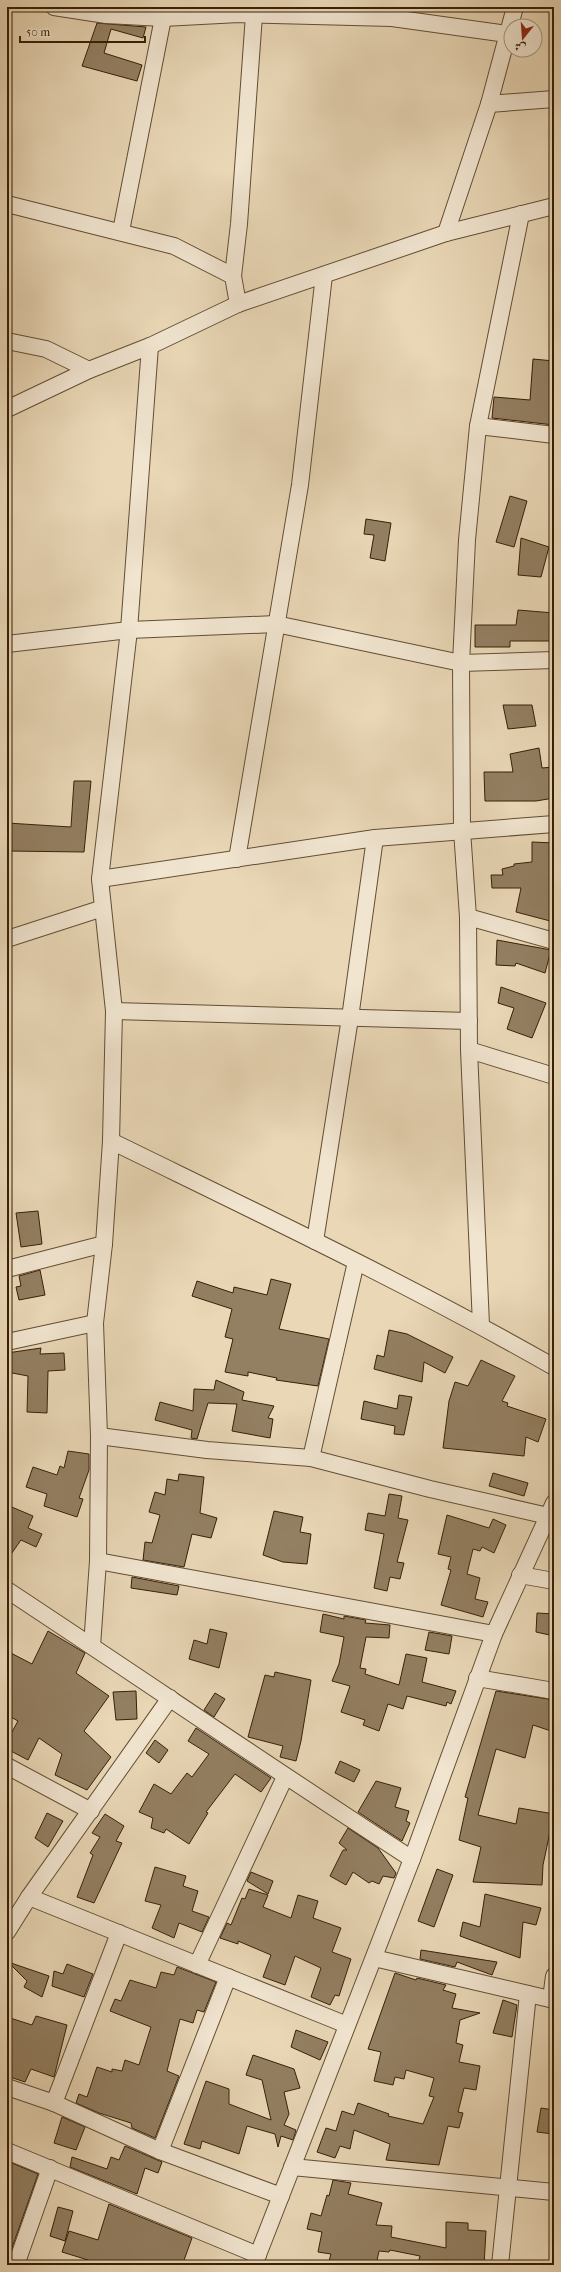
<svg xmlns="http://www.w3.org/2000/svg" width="561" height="2272" font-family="'IM FELL French Canon',Amiri,serif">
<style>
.building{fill:#937f62;stroke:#362007}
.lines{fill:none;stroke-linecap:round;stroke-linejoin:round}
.minor-casing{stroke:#634e33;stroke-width:18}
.minor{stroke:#f1e5d0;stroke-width:16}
</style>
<rect width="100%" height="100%" fill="#e9d7b6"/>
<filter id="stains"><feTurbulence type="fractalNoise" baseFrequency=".005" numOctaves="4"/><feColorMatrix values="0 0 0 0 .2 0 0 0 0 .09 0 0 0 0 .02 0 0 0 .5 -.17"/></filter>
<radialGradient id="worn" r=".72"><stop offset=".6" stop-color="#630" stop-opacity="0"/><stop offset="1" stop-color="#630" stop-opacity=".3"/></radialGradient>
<g class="building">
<polygon points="97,23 146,27 143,38 111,29 104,53 142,65 137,81 82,66"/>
<polygon points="533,359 554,361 554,425 492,418 494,397 530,400"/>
<polygon points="510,496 527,501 514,547 496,542"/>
<polygon points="366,519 391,523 385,561 370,558 374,535 364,534"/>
<polygon points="521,538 549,547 541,577 518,575"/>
<polygon points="518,610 554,613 554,641 510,641 510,647 475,647 475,625 516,625"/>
<polygon points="503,705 532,705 536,726 508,729"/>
<polygon points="539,748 542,768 554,767 554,798 536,801 485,801 484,772 513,772 510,754"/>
<polygon points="74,781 91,781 84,852 7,851 7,823 71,827"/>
<polygon points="532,842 554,843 554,922 516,912 521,888 492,888 491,875 503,875 502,869 514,866 514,864 532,862"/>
<polygon points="497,940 551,950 545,973 516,963 515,966 496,965"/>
<polygon points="501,987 546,1003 532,1038 507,1029 514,1008 498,1003"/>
<polygon points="38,1211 42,1244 21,1247 16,1213"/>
<polygon points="40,1270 45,1295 19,1300 16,1287 21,1286 19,1276"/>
<polygon points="271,1279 291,1284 279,1329 329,1339 318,1386 276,1380 277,1378 248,1372 248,1376 225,1372 233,1339 225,1337 232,1309 192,1296 197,1281 233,1293 234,1287 267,1295"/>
<polygon points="389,1330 407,1334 453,1357 445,1373 424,1362 422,1382 374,1369 377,1355 384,1357"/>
<polygon points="41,1348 40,1354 64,1353 65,1370 48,1371 47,1413 27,1412 28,1376 7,1372 7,1353"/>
<polygon points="481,1360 515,1376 502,1401 508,1403 507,1406 546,1419 538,1442 526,1437 524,1456 443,1448 449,1401 455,1382 468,1386"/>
<polygon points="216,1380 244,1392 242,1400 274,1406 268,1418 273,1419 270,1438 232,1431 237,1404 208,1403 197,1439 191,1438 192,1430 155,1420 160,1402 193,1411 194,1389 214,1390"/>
<polygon points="399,1395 412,1397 404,1435 394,1434 395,1426 361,1419 364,1401 397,1409"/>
<polygon points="68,1451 89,1454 89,1470 79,1498 83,1499 77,1517 44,1506 47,1494 26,1487 33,1467 57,1475 60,1466 64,1468"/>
<polygon points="493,1473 528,1483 524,1496 489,1486"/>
<polygon points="179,1474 204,1477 200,1513 217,1518 211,1538 192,1534 184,1567 143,1560 145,1542 152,1543 160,1515 149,1512 155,1492 165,1495 167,1479 178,1481"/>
<polygon points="389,1494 402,1496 398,1518 408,1520 397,1562 404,1563 400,1579 390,1577 387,1591 374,1588 384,1534 365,1530 368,1513 385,1516"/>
<polygon points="7,1505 33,1516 28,1528 42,1534 36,1547 21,1540 7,1560"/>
<polygon points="274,1511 303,1517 300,1532 311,1534 307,1564 283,1562 263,1555"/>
<polygon points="447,1515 489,1528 493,1519 506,1525 494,1553 482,1547 480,1551 473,1549 467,1574 480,1578 475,1599 488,1602 483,1617 441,1605 451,1570 448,1569 451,1557 438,1554"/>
<polygon points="132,1577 179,1586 177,1595 131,1588"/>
<polygon points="537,1613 554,1614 554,1636 536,1632"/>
<polygon points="323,1614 344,1619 344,1616 366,1620 365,1623 390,1625 389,1638 366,1637 360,1668 366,1669 365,1674 399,1685 406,1654 427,1658 422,1682 456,1691 451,1704 447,1702 446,1706 407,1696 403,1709 388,1704 379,1731 363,1725 365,1720 341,1712 350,1686 332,1681 339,1664 344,1637 320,1632"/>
<polygon points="210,1629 227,1633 219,1668 189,1659 194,1640 207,1644"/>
<polygon points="48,1631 85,1653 76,1673 109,1696 84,1731 111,1757 87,1790 55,1775 62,1754 39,1738 28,1760 7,1749 7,1741 18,1721 7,1715 7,1651 32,1664"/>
<polygon points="429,1632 452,1636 449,1654 425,1650"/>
<polygon points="275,1672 311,1680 301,1741 296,1761 280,1757 283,1746 248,1737 265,1675 274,1677"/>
<polygon points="136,1691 137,1719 116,1720 113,1692"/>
<polygon points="496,1691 554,1700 554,1732 533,1725 525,1758 496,1749 478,1815 516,1824 519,1808 554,1814 554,1828 551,1827 543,1865 542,1885 473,1882 481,1847 459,1840 468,1798 465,1797"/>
<polygon points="215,1693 225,1699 214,1717 204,1710"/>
<polygon points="196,1728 271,1778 261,1792 235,1774 206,1812 208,1813 189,1844 166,1829 164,1833 151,1828 153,1818 139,1812 154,1784 171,1794 187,1773 192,1777 209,1754 188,1741"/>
<polygon points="155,1740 168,1750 159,1763 146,1753"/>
<polygon points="340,1761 360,1770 354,1782 335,1773"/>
<polygon points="376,1781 401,1788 395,1807 409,1811 406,1821 410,1823 402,1841 358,1812"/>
<polygon points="47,1813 63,1821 48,1847 35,1838"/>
<polygon points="105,1814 124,1826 116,1841 122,1843 94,1903 77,1897 93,1855 90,1853 100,1837 92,1833"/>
<polygon points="348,1828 378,1848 396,1873 394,1878 383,1876 379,1884 372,1881 369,1883 353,1872 346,1885 330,1876 343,1850 347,1850 339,1843"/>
<polygon points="155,1867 186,1876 183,1886 198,1891 192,1911 209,1917 202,1932 179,1923 174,1938 152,1928 161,1905 145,1901"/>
<polygon points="437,1869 453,1875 434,1927 418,1921"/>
<polygon points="251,1872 273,1881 268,1894 247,1881"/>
<polygon points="249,1889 268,1895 263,1907 291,1918 298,1895 318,1901 313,1918 341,1928 332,1952 351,1959 339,1996 335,1995 330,2005 311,1997 321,1968 295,1956 285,1985 263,1977 271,1955 238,1941 238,1944 220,1938 227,1923 231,1925 242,1898 245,1899"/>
<polygon points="485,1894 541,1908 536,1925 523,1922 520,1958 460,1936 463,1922 480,1927"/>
<polygon points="421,1950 497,1962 492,1975 457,1962 455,1967 420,1959"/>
<polygon points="8,1962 49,1976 42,1997 24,1987 27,1981"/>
<polygon points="67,1964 93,1974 84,1997 52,1986 54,1971 63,1974"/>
<polygon points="177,1967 216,1982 204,2012 197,2010 193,2023 180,2019 167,2071 179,2076 155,2138 132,2128 131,2123 99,2113 76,2103 79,2094 87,2097 97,2067 112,2072 112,2069 122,2071 125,2060 139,2065 151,2027 110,2011 115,1999 121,2001 130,1980 156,1988 161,1972 174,1975"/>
<polygon points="395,1973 416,1980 417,1978 446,1985 443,1990 456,1994 452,2008 480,2013 460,2020 456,2043 463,2045 459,2062 480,2066 476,2090 464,2088 458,2112 463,2113 459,2128 448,2126 439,2165 386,2160 390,2144 354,2130 350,2149 340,2146 335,2158 317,2152 326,2128 336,2131 342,2111 354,2115 358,2103 389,2114 388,2116 423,2124 434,2097 429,2096 434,2078 406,2070 404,2079 395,2077 393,2085 374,2081 381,2052 368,2049"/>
<polygon points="503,2000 517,2005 512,2037 493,2033"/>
<polygon points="36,2016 67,2025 54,2077 31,2069 25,2082 7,2076 7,2017 32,2025"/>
<polygon points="296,2030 328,2042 320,2060 291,2047"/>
<polygon points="253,2055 294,2069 300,2088 284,2092 289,2114 284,2125 296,2130 293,2140 281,2136 278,2147 275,2134 247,2126 239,2154 202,2141 200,2149 184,2144 206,2081 229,2089 229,2104 271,2120 262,2080 246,2075"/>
<polygon points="541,2108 554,2110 553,2134 537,2132"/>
<polygon points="62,2117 85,2127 76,2150 54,2143"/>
<polygon points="125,2146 162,2162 158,2173 145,2168 137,2194 70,2167 72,2157 107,2169 111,2157 119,2160"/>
<polygon points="7,2161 38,2174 7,2262"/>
<polygon points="333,2180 351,2183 348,2194 382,2203 376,2225 392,2226 391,2237 446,2248 446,2222 468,2223 468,2230 486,2231 484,2265 427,2265 418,2263 420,2256 390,2250 389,2252 379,2251 376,2265 328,2265 331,2254 318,2252 322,2232 307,2229 311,2213 321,2216 327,2195 329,2196"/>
<polygon points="109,2204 192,2238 183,2263 180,2265 86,2265 88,2260 62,2252 69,2231 98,2240"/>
<polygon points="58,2207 73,2211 65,2241 50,2236"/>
</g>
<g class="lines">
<defs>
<g id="minor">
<polyline points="54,7 106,15 163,18 239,14 392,18 507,34"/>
<polyline points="489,104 554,99"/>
<polyline points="7,204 174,246 233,276 238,304"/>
<polyline points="121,231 163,18"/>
<polyline points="446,233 489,104 515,7"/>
<polyline points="233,276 239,224 254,15"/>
<polyline points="7,341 46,349 89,370"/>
<polyline points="7,409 89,370 150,346 238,304 446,233 554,206"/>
<polyline points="478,426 554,435"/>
<polyline points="7,644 129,630 276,624 461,663 554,660"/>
<polyline points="237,859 300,485 324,275"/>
<polyline points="100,879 375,838 554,824"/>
<polyline points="468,917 554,941"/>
<polyline points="7,939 103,908"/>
<polyline points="114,1011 469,1021"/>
<polyline points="469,1050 554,1076"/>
<path d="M111 1141C260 1214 410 1285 554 1367"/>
<polyline points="315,1241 350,1018 375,838"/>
<polyline points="7,1269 104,1244"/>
<polyline points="481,1325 469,1050 468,917 462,830 461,663 467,540 478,426 521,214"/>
<polyline points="7,1342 95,1323"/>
<polyline points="99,1436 207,1450 311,1458 430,1489 548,1516"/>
<polyline points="311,1458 356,1262"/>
<polyline points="98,1561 494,1634"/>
<polyline points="520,1575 554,1581"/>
<path d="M7 1590C142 1679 276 1771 412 1859"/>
<polyline points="92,1646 98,1561 99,1436 95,1323 104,1244 111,1141 114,1011 100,879 129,630 150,346"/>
<polyline points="477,1678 554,1691"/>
<polyline points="7,1766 91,1811"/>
<polyline points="29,1897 347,2025"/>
<polyline points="7,1932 29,1897 170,1698"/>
<polyline points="374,1958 554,2000"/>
<polyline points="197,1965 285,1777"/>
<polyline points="551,1999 554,1976"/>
<polyline points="7,2087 54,2103 160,2151 281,2196"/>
<polyline points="54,2103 119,1933"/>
<polyline points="7,2151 258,2255"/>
<polyline points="160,2151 228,1977"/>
<polyline points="292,2167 554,2192"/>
<polyline points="16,2265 50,2168"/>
<polyline points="254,2265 412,1859 494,1634 554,1503"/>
<polyline points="500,2265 528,1994"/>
</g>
</defs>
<use href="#minor" class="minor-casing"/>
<use href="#minor" class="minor"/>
</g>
<rect width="561" height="2272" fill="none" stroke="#e9d7b6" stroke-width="24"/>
<rect x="8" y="8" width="545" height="2256" fill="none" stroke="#362007" stroke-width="2"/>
<rect x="12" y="12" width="537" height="2248" fill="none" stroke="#362007"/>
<g transform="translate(523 38) rotate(197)"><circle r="19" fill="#f1e5d0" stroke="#a69680"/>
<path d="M0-3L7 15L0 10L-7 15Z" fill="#8f2418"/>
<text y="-6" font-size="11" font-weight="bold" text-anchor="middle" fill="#362007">ش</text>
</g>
<path d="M20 36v6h125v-6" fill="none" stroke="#362007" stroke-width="2"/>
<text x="26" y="36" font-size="12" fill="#362007" stroke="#f1e5d0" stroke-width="3" paint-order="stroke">50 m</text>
<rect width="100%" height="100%" filter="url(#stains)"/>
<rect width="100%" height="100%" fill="url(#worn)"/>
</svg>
